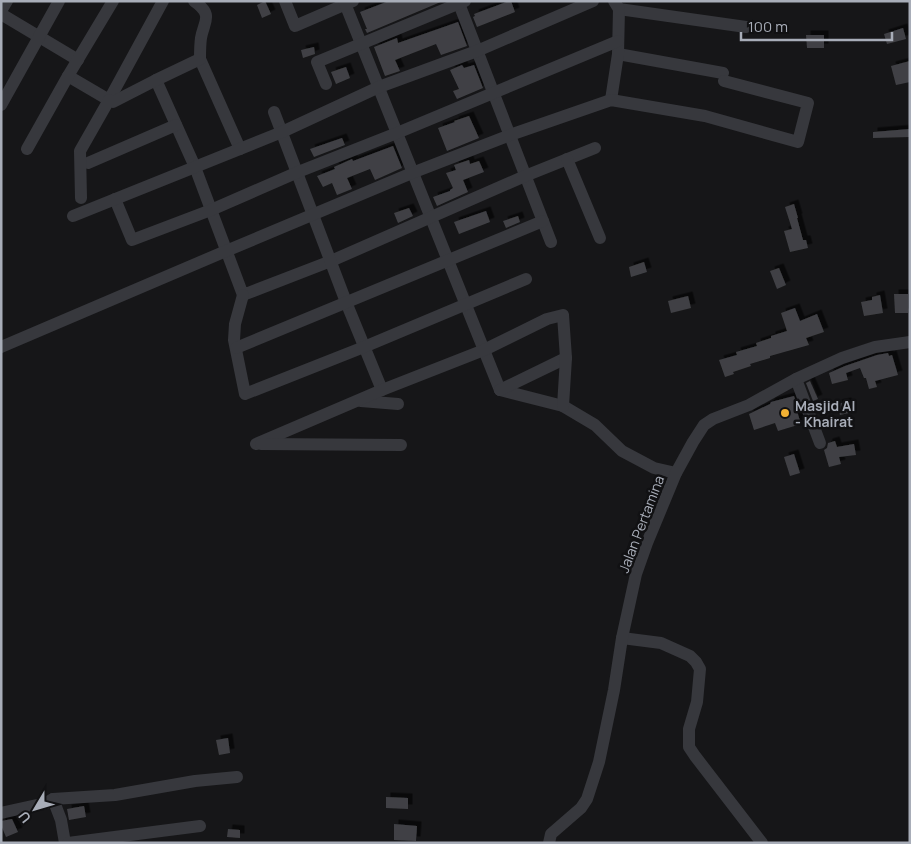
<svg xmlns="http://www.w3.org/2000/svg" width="911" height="844" font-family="Manrope,sans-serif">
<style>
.building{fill:#404145;filter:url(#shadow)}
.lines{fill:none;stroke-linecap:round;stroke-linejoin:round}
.minor{stroke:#37383d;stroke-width:12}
.poi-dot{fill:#f2b134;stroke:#111113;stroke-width:2}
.labels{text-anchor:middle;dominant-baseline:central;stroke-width:5;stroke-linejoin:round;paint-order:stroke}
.poi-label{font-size:14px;font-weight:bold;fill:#a8adb8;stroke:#111113;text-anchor:start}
.street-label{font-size:14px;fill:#a8adb8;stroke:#111113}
</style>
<defs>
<filter id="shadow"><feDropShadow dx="4.5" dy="-4.5" stdDeviation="0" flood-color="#0009"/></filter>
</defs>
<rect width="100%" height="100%" fill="#161618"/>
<g class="building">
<polygon points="265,1 271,14 262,18 257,5"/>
<polygon points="389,1 443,1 367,33 365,29 367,29 360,12"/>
<polygon points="509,1 511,1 515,12 477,27 473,17 475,16 474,14"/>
<polygon points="458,22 467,46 441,55 436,44 395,60 400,71 385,76 374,47 397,38 398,43"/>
<polygon points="903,28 906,39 887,44 884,34"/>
<polygon points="806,35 824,35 824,48 807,48"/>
<polygon points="314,47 315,54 303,58 301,50"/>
<polygon points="910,61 910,82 896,85 891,66"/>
<polygon points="462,65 464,68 474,65 483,88 457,99 453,91 459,89 450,70"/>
<polygon points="346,67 350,78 336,84 331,72"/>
<polygon points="469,116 479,138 447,151 438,128 455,122 454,121"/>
<polygon points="910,129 910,137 873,138 873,132"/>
<polygon points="342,138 345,145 314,157 310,149"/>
<polygon points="393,146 402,168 375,180 370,169 347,178 352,189 337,195 332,183 323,187 317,176 335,169 334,167 352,159 353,161"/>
<polygon points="469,160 470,164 479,161 484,172 463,180 468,192 437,206 433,197 450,191 450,190 453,188 446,173 456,170 454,165"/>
<polygon points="794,204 798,218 797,218 803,240 806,240 808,248 790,252 784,231 792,229 785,207"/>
<polygon points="409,208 413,216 398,223 394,213"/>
<polygon points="486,211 490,222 459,234 454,222"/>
<polygon points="518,216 520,222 506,228 503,221"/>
<polygon points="644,262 647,272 631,277 629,267"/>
<polygon points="779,268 786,285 777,289 770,271"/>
<polygon points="894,294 908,294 908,313 895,313"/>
<polygon points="880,295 883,313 864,316 861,302 872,300 872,297"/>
<polygon points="688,296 691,308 671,313 668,301"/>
<polygon points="795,308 800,321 817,314 824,332 806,338 809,345 770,356 770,358 750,364 751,366 733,372 734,374 725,377 719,360 737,355 736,352 757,346 756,343 771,338 771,336 787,331 781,313"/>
<polygon points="888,353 889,356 892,355 898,375 875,381 877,387 869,389 866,378 864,378 860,368 846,373 848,380 832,384 829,373 845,366 877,355"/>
<polygon points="810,381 818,399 813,401 806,383"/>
<polygon points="794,396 798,408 796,408 801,424 778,431 775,423 754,430 749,414 770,404 771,402"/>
<polygon points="847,402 849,413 840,415 837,404"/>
<polygon points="835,441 837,447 854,444 856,455 839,457 841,464 829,467 824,450 827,448 828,443"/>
<polygon points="794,454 800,473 790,476 784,457"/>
<polygon points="228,738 230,753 219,755 216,740"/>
<polygon points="386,797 408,798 408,809 386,808"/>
<polygon points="84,806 86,817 69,820 67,809"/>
<polygon points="12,819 18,832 6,837 1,825 1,821"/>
<polygon points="394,824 417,826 416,841 394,840"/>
<polygon points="228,829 240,830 240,838 227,837"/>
</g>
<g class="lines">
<g class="minor">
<polyline points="285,1 295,26 353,1"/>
<polyline points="344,1 500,390"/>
<polyline points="458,1 551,242"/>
<polyline points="619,9 746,27"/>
<polyline points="1,11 7,1"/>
<polyline points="1,14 78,60"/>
<polyline points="618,54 723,73"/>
<polyline points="200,59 240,149"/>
<polyline points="68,76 109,100 163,1"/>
<polyline points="156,80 195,167 243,295 331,261 525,176 595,148"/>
<polyline points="326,84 317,62 465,1"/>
<polyline points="611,100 618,54 619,9 614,1"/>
<polyline points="1,105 59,1"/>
<polyline points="274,112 346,302 382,390"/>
<polyline points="27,149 68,76 113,1"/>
<polyline points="567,159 600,238"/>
<polyline points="88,163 176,125"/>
<path d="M81 198 80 151 109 100 113 102 156 80 200 59C200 52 200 45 201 38 204 21 214 15 194 1"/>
<polyline points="115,199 132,240 211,210 298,172 397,133 618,41"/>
<polyline points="73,216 282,132 379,87 477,51 593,1"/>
<polyline points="243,295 235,324 234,340 245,394 364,347 526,279"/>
<polyline points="1,347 226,251 412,173 510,135 611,100 705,116 798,142 808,103 724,81"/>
<polyline points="236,348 543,221"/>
<polyline points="796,379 820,443"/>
<polyline points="500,390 563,406 595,425 622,451 654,468 676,473"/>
<polyline points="500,390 566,358"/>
<polyline points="361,401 398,404"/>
<polyline points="256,444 382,390 484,350 547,319 563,315 566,358 563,406"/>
<polyline points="261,444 401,445"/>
<polyline points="622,638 661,643 690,656 696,662 700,669 697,702 689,729 689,747 695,756 762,843"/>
<polyline points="53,799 115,795 195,781 237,777"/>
<polyline points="1,813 46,803 53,799 61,820 65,843"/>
<polyline points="68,843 200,826"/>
<polyline points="549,843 551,834 581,808 587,799 599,762 614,690 622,638 636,574 647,543 676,473 693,442 704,425 713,419 749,405 796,379 842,358 875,347 910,342"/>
</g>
</g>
<circle class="poi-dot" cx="785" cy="413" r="5"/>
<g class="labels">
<g class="poi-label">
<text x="795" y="405">Masjid Al<tspan x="795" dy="16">- Khairat</tspan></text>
</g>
<g class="street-label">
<text transform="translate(641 524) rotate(-69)">Jalan Pertamina</text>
</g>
</g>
<rect width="911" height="844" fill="none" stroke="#a8adb8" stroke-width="5"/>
<g transform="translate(35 809) rotate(232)" stroke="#111113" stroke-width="4" paint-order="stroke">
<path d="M0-4L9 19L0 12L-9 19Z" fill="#a8adb8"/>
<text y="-8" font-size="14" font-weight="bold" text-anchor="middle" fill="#a8adb8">U</text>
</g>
<path d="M741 32v8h151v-8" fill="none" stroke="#a8adb8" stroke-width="2.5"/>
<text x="748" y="32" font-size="15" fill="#a8adb8" stroke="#111113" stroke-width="4" paint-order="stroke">100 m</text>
</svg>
